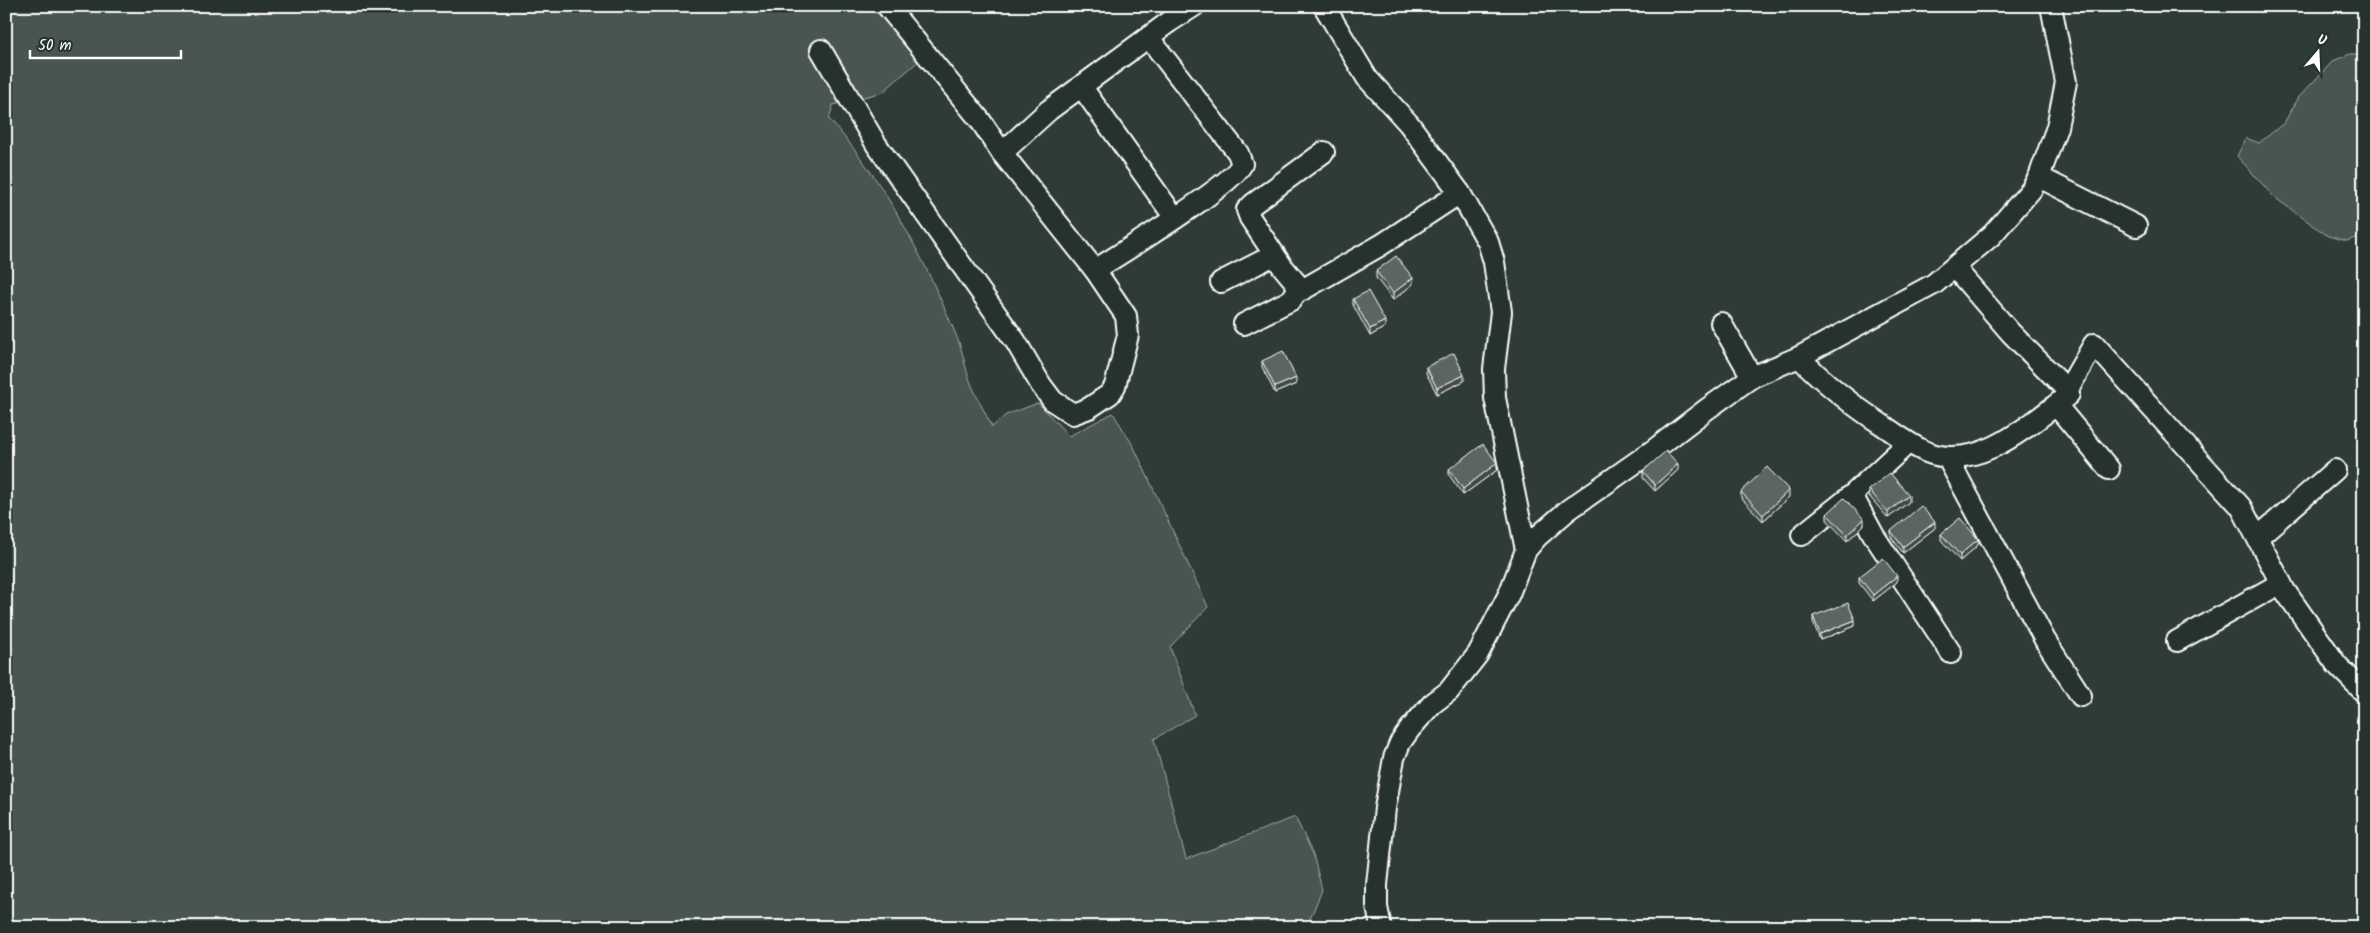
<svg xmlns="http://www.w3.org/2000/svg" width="2370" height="933" font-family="Kalam,sans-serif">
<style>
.green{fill:#4a544f;stroke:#a4aaa7}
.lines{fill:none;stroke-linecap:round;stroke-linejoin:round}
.minor-casing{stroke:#fff;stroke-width:24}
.minor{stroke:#26332d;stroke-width:20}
.wall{fill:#4e5853;stroke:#fff}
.shaded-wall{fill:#404744;stroke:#fff}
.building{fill:#5b6661;stroke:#fff}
</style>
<rect width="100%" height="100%" fill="#2f3b35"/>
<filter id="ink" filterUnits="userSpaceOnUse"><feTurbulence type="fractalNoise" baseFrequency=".02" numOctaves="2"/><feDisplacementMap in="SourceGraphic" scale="10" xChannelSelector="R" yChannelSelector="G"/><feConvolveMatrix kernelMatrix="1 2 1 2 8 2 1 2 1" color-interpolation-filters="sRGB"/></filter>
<g filter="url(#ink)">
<g class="green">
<path d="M6 6H782L784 8 787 6H877L922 58 883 92 833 105 829 119C885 181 924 258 956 335 962 348 964 362 968 375 974 393 984 410 992 427L1006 415 1038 403 1069 436 1113 413 1134 447 1208 607 1170 647 1195 715 1154 739 1186 859 1295 817 1313 854 1322 890 1310 919 1322 927H6Z"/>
<polygon points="2350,54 2358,54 2364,58 2364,229 2356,238 2347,241 2328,236 2274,197 2237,156 2246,138 2259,143 2284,123 2299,97 2333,61"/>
</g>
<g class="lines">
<defs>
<g id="minor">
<polyline points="1324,6 1367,78 1409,124 1460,193 1488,242 1494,262 1501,312 1494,369 1495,398 1526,550"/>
<polyline points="821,50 876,144 1016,342 1041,385 1053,401 1073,414 1089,408 1110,394 1115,386 1128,335 1126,316 1095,270 1002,153 980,120 887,6"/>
<polyline points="1081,86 1175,218"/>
<polyline points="1324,152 1253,204 1247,210 1250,218 1282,266 1302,290 1381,245 1460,193"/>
<polyline points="1002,153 1049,110 1169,22 1194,6"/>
<polyline points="2039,177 2136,226"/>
<polyline points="1955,268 2010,332 2066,389 2069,394 2056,405 2109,469"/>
<path d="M1095 270C1121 253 1232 186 1242 164L1238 153 1149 38"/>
<polyline points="1221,282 1274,255"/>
<polyline points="1721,323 1752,377"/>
<polyline points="1244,324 1291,300 1299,289"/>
<path d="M1799 357C1825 384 1852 405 1884 426 1899 436 1913 447 1929 453 1975 470 2022 431 2056 405"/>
<polyline points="2067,391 2094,344 2241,507 2285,591 2337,665 2364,692"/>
<polyline points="1947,457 2045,640 2081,696"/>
<polyline points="1852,495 1873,534 1951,653"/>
<polyline points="1802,535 1852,495 1908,443"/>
<polyline points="2258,537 2335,470"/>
<polyline points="2177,641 2281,583"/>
<polyline points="1381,927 1377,907 1377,885 1385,808 1394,758 1400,743 1410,729 1432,704 1449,691 1478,654 1509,594 1526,550 1537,537 1568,510 1655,449 1707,409 1752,377 1799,357 1934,284 1992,235 2031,190 2039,177 2057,127 2066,82 2051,6"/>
</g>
</defs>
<use href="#minor" class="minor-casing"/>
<use href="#minor" class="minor"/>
</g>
<g class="wall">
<polygon points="1376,271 1413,284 1393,300 1376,278"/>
<polygon points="1353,299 1385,327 1370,336 1353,305"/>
<polygon points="1262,361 1296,384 1275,393 1262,367"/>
<polygon points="1426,367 1464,381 1437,394 1426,373"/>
<polygon points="1449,469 1497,470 1463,495 1449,475"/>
<polygon points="1678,470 1655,491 1643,478 1643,471"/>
<polygon points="1869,490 1909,502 1888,518 1869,496"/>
<polygon points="1741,492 1789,497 1763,521 1741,498"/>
<polygon points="1827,514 1864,525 1847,541 1827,520"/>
<polygon points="1935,528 1903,553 1891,537 1891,531"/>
<polygon points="1941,534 1978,545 1960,561 1941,540"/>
<polygon points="1859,577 1897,582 1873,601 1859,583"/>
<polygon points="1813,616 1855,626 1820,640 1813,622"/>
</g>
<g class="shaded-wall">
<polygon points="1413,278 1413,284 1393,300 1393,293"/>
<polygon points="1385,321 1385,327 1370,336 1370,329"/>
<polygon points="1464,375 1464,381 1437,394 1437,388"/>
<polygon points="1296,378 1296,384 1275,393 1275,387"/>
<polygon points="1497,463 1497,470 1463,495 1463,489"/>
<polygon points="1678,464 1678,470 1655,491 1655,485"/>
<polygon points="1789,490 1789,497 1763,521 1763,515"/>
<polygon points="1909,495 1909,502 1888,518 1888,512"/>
<polygon points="1864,519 1864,525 1847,541 1847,535"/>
<polygon points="1935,522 1935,528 1903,553 1903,547"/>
<polygon points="1978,539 1978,545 1960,561 1960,555"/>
<polygon points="1897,576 1897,582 1873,601 1873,595"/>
<polygon points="1855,620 1855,626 1820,640 1820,634"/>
</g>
<g class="building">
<polygon points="1396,256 1413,278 1393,293 1376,271"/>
<polygon points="1368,291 1385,321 1370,329 1353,299"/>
<polygon points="1283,351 1296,378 1275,387 1262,361"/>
<polygon points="1454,353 1464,375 1437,388 1426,367"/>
<polygon points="1483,444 1497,463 1463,489 1449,469"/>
<polygon points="1666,451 1678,464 1655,485 1643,471"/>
<polygon points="1767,467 1789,490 1763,515 1741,492"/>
<polygon points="1890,473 1909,495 1888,512 1869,490"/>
<polygon points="1844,498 1864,519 1847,535 1827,514"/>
<polygon points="1921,506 1935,522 1903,547 1891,531"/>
<polygon points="1960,518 1978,539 1960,555 1941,534"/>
<polygon points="1883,558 1897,576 1873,595 1859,577"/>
<polygon points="1848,603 1855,620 1820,634 1813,616"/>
</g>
</g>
<rect width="2370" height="933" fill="none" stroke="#26332d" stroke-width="25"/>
<rect x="12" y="12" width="2345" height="908" fill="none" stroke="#fff" stroke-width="2" filter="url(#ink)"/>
<g transform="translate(2318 52) rotate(19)" stroke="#26332d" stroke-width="4" paint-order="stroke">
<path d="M0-4L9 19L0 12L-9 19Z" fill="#ffffff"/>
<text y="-8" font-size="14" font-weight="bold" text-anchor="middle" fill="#ffffff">U</text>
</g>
<path d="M30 50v8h151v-8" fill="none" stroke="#ffffff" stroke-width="2.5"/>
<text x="38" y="50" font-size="15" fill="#ffffff" stroke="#26332d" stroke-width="4" paint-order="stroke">50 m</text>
</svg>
